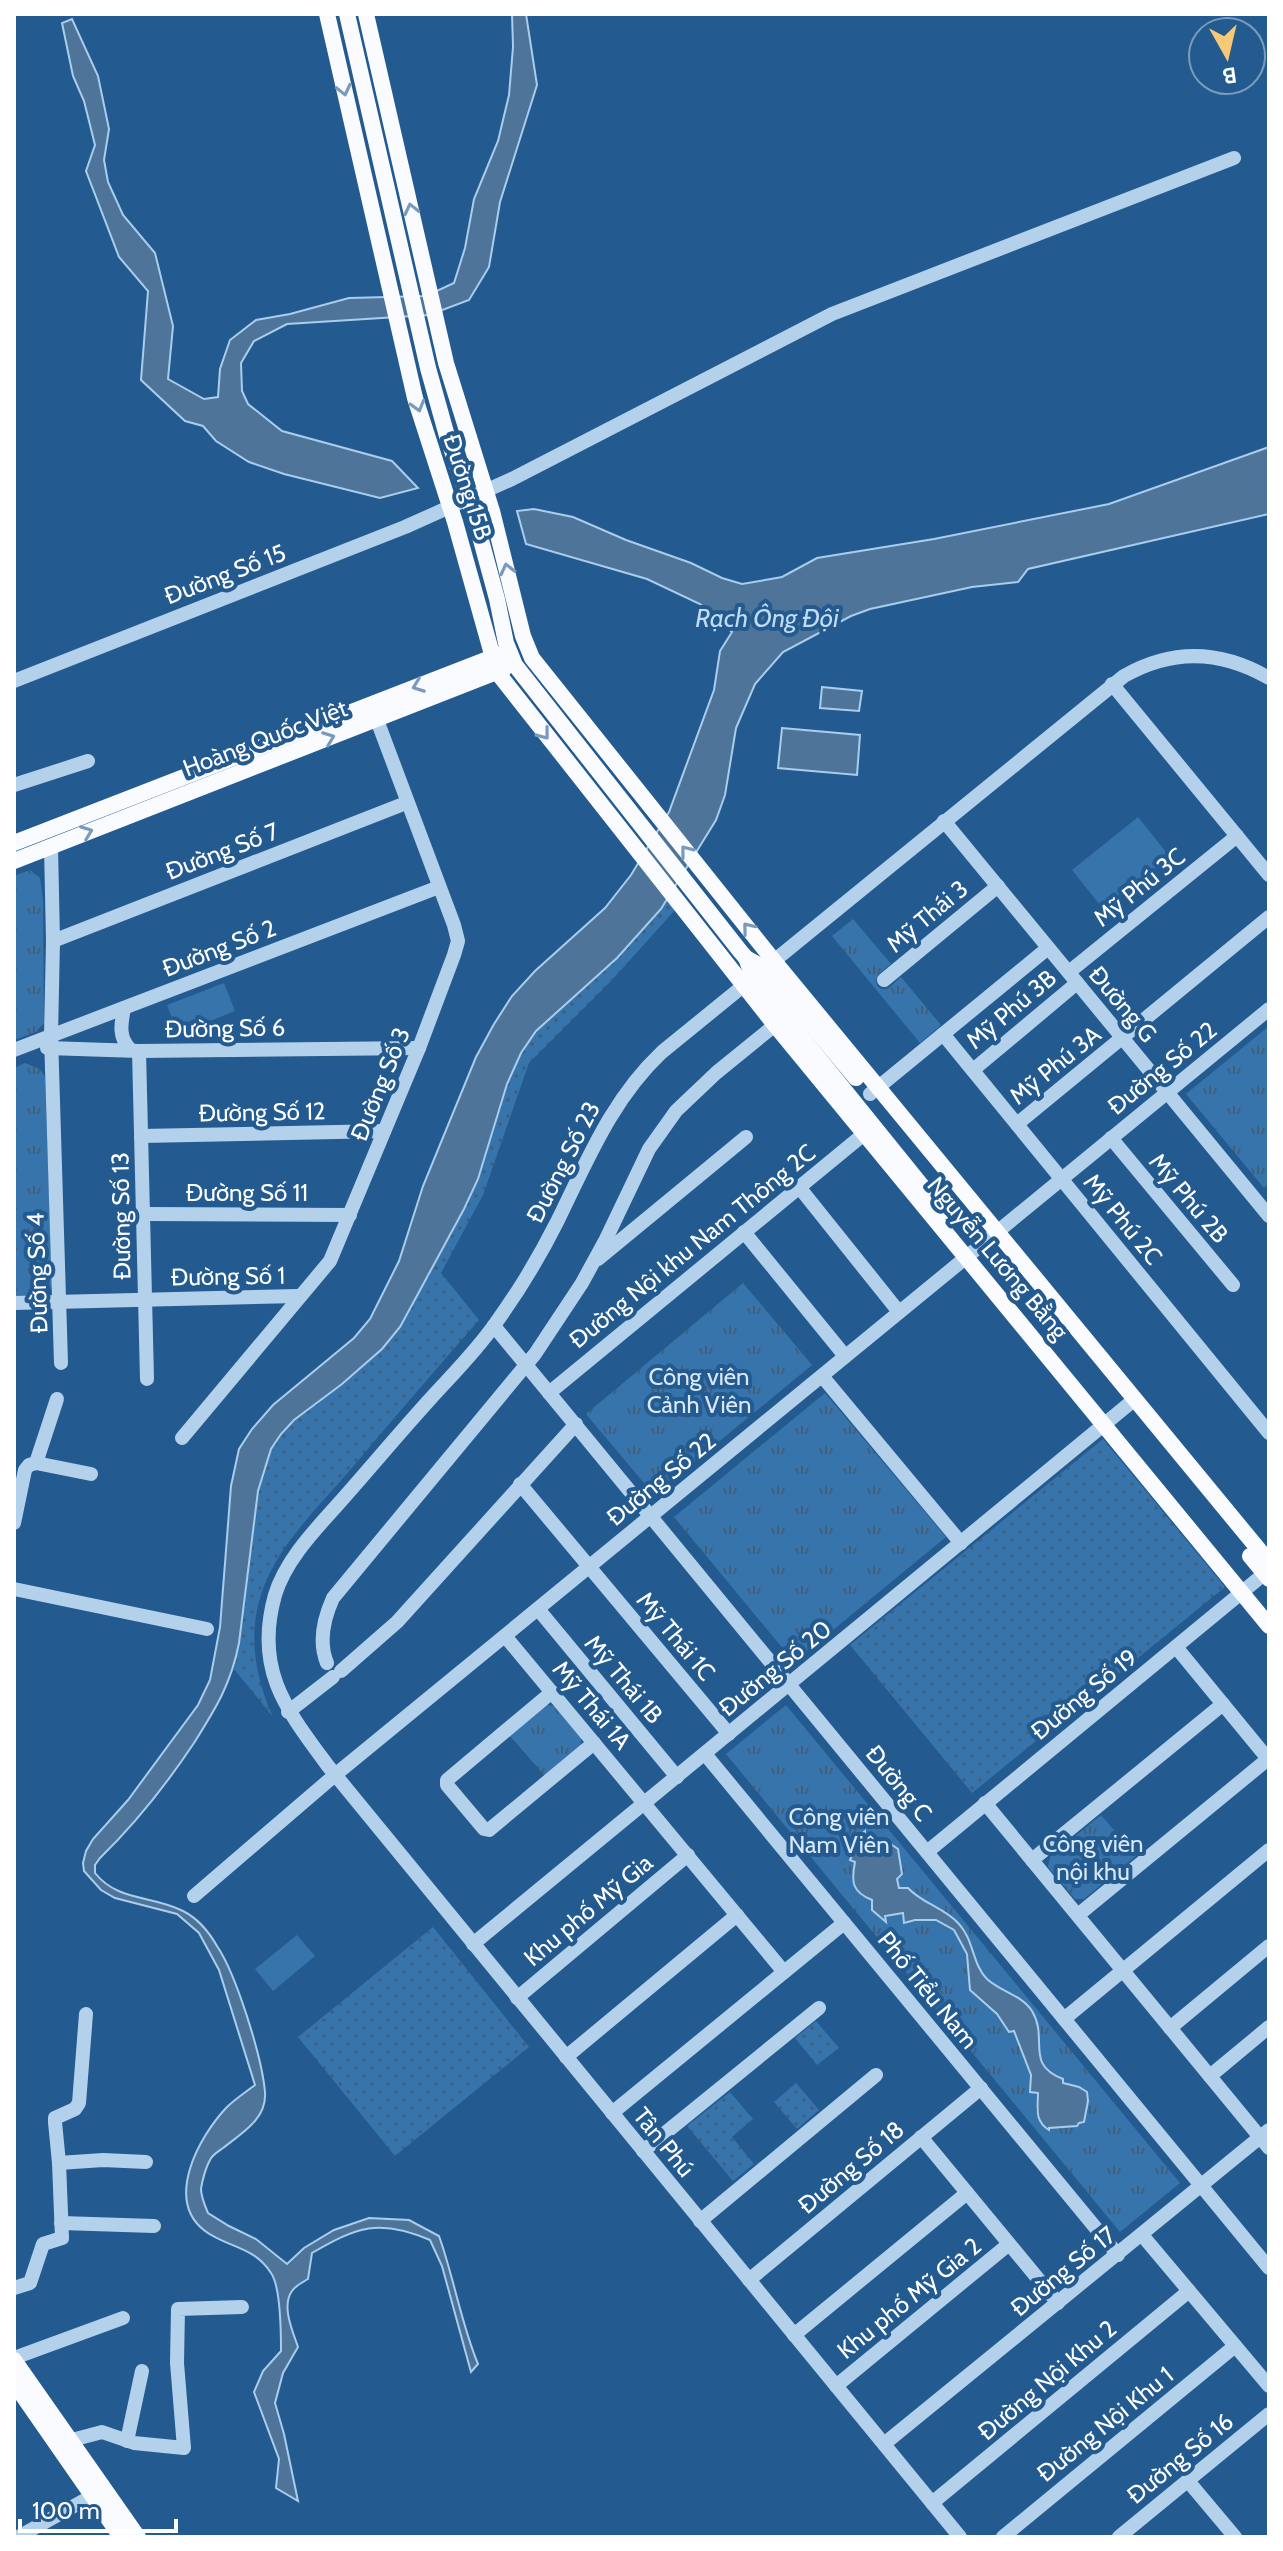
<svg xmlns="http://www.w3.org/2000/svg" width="1283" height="2551" font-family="Cabin,sans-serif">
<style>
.grass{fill:url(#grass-dots)}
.park{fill:url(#park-tufts)}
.pitch{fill:#3774ac}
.water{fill:#4e7499;stroke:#a8cded;stroke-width:2}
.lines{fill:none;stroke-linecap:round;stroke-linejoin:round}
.minor{stroke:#b4d1ec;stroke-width:14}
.major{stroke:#f9fbff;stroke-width:16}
.oneway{stroke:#799abc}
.labels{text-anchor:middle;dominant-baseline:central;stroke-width:8;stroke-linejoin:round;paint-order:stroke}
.street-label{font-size:24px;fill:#fff;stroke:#235a8f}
.park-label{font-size:24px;fill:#d9e9f9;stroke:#235a8f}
.water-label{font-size:26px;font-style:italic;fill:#c0dbf3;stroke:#235a8f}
</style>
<defs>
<pattern id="grass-dots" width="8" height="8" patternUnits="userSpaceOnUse" patternTransform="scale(2)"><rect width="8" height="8" fill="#3774ac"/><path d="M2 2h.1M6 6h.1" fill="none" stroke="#435e77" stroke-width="1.8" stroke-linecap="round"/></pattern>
<pattern id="park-tufts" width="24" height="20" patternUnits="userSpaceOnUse" patternTransform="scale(2)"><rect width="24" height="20" fill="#3774ac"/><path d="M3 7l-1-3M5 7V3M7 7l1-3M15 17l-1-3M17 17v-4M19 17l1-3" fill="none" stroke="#435e77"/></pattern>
</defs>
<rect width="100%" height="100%" fill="#235a8f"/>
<g class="grass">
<path d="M667 900 675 910 612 980 529 1063 483 1195 441 1273 479 1320C436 1369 393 1419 351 1469 318 1508 275 1547 260 1598 248 1639 256 1679 273 1717L234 1669 258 1491 271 1449 281 1434 294 1420 342 1384 382 1349 400 1327 465 1209 507 1084 521 1053 536 1031 617 958Z"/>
<polygon points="1103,1439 1225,1587 972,1793 850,1645"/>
<polygon points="433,1927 529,2047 395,2156 298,2037"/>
<polygon points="816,2021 839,2048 817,2065 795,2038"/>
<polygon points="796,2083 819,2110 797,2129 774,2102"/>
<polygon points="730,2092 753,2119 732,2137 754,2164 733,2181 687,2126"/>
</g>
<g class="park">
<polygon points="30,870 40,878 43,899 44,1023 36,1032 14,1040 14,876"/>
<path d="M853 919 891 964C883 971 872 975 878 987 888 994 893 983 901 977L941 1025 920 1043 832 936Z"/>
<polygon points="1269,1026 1269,1183 1264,1188 1186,1094"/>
<path d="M25 1063 40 1069 45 1077 52 1287C44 1300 28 1297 14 1297V1068Z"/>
<polygon points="743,1283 812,1365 654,1495 586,1414"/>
<polygon points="825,1393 946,1537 794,1662 674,1517"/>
<polygon points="547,1705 554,1706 581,1738 581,1746 545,1776 510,1736"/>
<polygon points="786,1705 1180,2183 1120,2232 726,1754"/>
<polygon points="1101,1815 1136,1856 1084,1899 1075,1899 1048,1867 1050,1857"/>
</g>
<g class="pitch">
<polygon points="1138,817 1170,857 1104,910 1072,870"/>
<polygon points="224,983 235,1011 178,1034 167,1005"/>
<polygon points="297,1935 315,1956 273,1991 255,1969"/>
</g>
<g class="water">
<polygon points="512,14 526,14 537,85 500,202 489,267 469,300 429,315 287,324 254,341 241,363 242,391 248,404 282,431 392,461 418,488 380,498 284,474 249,462 216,441 203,426 185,421 141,380 148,291 119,257 86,171 95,145 84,101 73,76 62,23 72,19 98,76 109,129 104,160 108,182 123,215 155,253 173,326 168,379 204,399 218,397 220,369 230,340 256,320 290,314 349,298 426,296 454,283 465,248 474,199 498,141 509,95 513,47"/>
<path d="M1269 447V514L1028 569 1018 582 972 587 870 609 851 616 783 652 755 684 736 728 725 795 716 820 661 909 617 958 536 1031 521 1053 507 1084 478 1179 464 1209 400 1327 382 1349 342 1384 294 1420 281 1434 271 1449 258 1491 239 1643C231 1684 216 1708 194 1743 166 1785 136 1823 100 1858L95 1865V1873C118 1902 153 1895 183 1911 197 1918 209 1932 217 1946 236 1974 262 2057 265 2092 267 2119 242 2133 223 2148 219 2151 212 2155 210 2160 206 2167 202 2181 201 2189 201 2196 205 2206 208 2213L229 2226 256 2239 287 2264 304 2248 334 2230 369 2218 409 2220 439 2236C454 2278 461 2323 478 2364L471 2372 442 2266 430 2240C379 2218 357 2227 312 2253L308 2279C303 2282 295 2286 292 2291 281 2306 293 2332 298 2347L283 2373 275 2403 284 2434 298 2501 276 2488 279 2459 254 2392 263 2371 281 2351C281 2333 281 2287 271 2273 254 2246 226 2247 205 2231 164 2200 199 2137 226 2108 235 2099 246 2092 255 2085L219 1970 199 1933 177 1914 115 1898 101 1890 84 1871 83 1863 86 1851 93 1839 128 1800 198 1705 210 1680 220 1627 231 1486 239 1449 252 1429 273 1405 354 1338 370 1319 399 1261 423 1186 476 1057 494 1024 512 996 535 971 605 908 631 875 669 812 714 690 720 651 732 632 700 604 647 579 526 544 517 511 534 509 573 517 626 540 691 563 722 578 742 584 782 577 817 558 934 539 1109 504Z"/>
<polygon points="822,687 862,691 859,711 820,708"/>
<polygon points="782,728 860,735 857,775 778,768"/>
<path d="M865 1831V1839L886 1841 898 1849 902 1874 897 1879 899 1888H908C923 1904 945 1908 959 1924 974 1940 972 1964 987 1979 1001 1992 1022 1995 1032 2011 1049 2039 1024 2064 1063 2079V2083L1079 2087 1087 2092 1088 2101 1084 2122 1079 2123 1077 2126 1049 2128V2130C1034 2121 1038 2108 1038 2093L1030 2092 1031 2075 1014 2031 1009 2032 997 2014 970 1990 967 1954 954 1930 936 1920H915L904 1923 903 1913 885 1916 886 1922 872 1910V1900C852 1892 851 1882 855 1862L850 1860 855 1848V1839Z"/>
</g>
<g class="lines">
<g class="minor">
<polyline points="14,681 405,527 512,479 832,314 1234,158"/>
<polyline points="1112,684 1269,875"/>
<polyline points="14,785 88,761"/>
<polyline points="944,821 1269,1216"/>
<polyline points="51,846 53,941 51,1036 61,1363"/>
<polyline points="53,941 406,803"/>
<polyline points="1069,972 1237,836"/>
<polyline points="884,980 998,886"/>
<path d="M124 1008C121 1024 118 1038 131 1050"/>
<polyline points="943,1034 1269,1433"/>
<polyline points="47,1048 139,1051 419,1048"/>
<polyline points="14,1050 439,887"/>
<polyline points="139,1051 147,1379"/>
<polyline points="973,1070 1077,983"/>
<polyline points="870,1094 1048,948"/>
<polyline points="1017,1124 1269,917"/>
<polyline points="141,1136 384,1131"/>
<polyline points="1111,1138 1233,1285"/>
<polyline points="799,1187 899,1312"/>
<polyline points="143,1214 350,1215"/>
<polyline points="744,1232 845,1356"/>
<polyline points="598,1259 746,1137"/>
<polyline points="14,1303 298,1296"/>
<polyline points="494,1326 1269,2268"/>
<polyline points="822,1376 961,1543"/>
<polyline points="549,1393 864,1134"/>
<polyline points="182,1438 330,1261 419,1048 454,955 458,941 454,925 374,712"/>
<polyline points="36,1463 57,1399"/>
<polyline points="520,1484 729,1734"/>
<polyline points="14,1523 25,1470 29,1465 36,1463 91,1474"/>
<polyline points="14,1589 207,1629"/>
<polyline points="538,1609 677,1777"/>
<polyline points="505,1636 784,1972"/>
<polyline points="1176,1647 1269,1760"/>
<path d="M327 1663C318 1641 324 1618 333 1598L535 1354 582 1283 606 1239 649 1149 676 1111 716 1073 775 1025"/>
<polyline points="341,1671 397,1622 576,1424"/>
<polyline points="552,1692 447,1780 447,1785 484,1829 489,1830 594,1743"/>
<polyline points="288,1712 333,1677"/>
<polyline points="705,1754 1118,2255"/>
<polyline points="985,1803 1269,2148"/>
<polyline points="927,1852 1269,1570"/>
<polyline points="1032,1860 1223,1704"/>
<polyline points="194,1896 335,1775 1269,1009"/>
<polyline points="1078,1915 1268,1759"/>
<polyline points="473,1944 1135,1399"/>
<polyline points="517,1998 688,1855"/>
<polyline points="1064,2019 1269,1850"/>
<polyline points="1170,2028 1269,1946"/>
<polyline points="566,2057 737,1915"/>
<polyline points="1210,2076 1269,2027"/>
<polyline points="612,2113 844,1923"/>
<polyline points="921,2137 1058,2303"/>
<polyline points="643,2151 819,2008"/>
<polyline points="59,2163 103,2160 146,2162"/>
<polyline points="700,2221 876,2075"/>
<polyline points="61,2223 154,2226"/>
<polyline points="1142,2235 1269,2386"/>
<polyline points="749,2280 981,2088"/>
<polyline points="14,2288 30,2283 43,2244 62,2238 59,2163 55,2122 55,2118 75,2109 79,2103 86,2014"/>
<polyline points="794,2335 967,2193"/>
<polyline points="14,2358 123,2318"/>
<polyline points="836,2386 1009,2244"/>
<polyline points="72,2440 102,2432 134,2443 184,2448 177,2363 178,2309 242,2307"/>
<polyline points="127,2441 142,2371"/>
<polyline points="884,2444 1269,2130"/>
<polyline points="1188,2481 1235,2537"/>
<polyline points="932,2503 1189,2291"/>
<polyline points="18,2537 92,2496"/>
<path d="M960 2537 328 1766C286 1709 254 1670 275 1595 286 1559 316 1529 340 1502 371 1467 401 1431 432 1397 454 1373 477 1350 495 1324 519 1291 540 1256 558 1220 588 1159 612 1099 662 1052L1124 676C1173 648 1221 650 1269 678"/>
<polyline points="1003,2537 1235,2346"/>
<polyline points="1119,2537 1269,2414"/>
</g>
<g class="major">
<polyline points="327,14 415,398 455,522 497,672 775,1025 1269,1626"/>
<polyline points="347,14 428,368 447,436 475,518 497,599 506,643 515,665 740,951 746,958 753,977 943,1212"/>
<polyline points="366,14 446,363 492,511 523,636 532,658 774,961 1269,1562"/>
<polyline points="14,843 501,654"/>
<polyline points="14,861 504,669"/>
<polyline points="746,958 764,968 856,1078"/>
<polyline points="1250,1556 1269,1579"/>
<polyline points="14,2360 138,2537"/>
<polyline points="14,2383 121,2537"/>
</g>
</g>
<defs><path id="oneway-chevron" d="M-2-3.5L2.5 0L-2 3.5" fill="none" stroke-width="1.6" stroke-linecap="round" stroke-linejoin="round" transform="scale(2)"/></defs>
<g class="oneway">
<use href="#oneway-chevron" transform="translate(344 90) rotate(77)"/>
<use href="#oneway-chevron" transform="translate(411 209) rotate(-103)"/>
<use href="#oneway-chevron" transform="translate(418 406) rotate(74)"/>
<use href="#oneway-chevron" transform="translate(507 569) rotate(-103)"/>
<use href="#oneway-chevron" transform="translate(418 686) rotate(159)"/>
<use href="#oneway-chevron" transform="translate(544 734) rotate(52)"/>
<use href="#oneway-chevron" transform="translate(329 738) rotate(-21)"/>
<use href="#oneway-chevron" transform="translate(87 832) rotate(-21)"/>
<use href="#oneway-chevron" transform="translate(686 851) rotate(-128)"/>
<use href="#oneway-chevron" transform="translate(748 928) rotate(-129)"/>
</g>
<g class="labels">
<g class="street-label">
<text transform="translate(468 487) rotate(72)">Đường 15B</text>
<text transform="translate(225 574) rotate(-21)">Đường Số 15</text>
<text transform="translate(265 738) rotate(-21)">Hoàng Quốc Việt</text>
<text transform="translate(222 851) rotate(-21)">Đường Số 7</text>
<text transform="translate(1139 887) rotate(-39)">Mỹ Phú 3C</text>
<text transform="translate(927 916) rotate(-40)">Mỹ Thái 3</text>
<text transform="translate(219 948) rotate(-21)">Đường Số 2</text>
<text transform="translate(1123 1004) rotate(50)">Đường G</text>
<text transform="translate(1011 1009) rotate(-40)">Mỹ Phú 3B</text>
<text transform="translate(225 1028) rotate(-1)">Đường Số 6</text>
<text transform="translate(1055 1065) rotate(-39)">Mỹ Phú 3A</text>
<text transform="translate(1162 1068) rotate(-39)">Đường Số 22</text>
<text transform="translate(380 1084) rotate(-68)">Đường Số 3</text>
<text transform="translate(262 1112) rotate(-1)">Đường Số 12</text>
<text transform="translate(563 1162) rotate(-63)">Đường Số 23</text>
<text x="247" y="1192">Đường Số 11</text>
<text transform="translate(1189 1198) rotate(50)">Mỹ Phú 2B</text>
<text transform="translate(121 1216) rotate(-91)">Đường Số 13</text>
<text transform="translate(1123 1219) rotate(51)">Mỹ Phú 2C</text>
<text transform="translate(692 1246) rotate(-39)">Đường Nội khu Nam Thông 2C</text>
<text transform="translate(998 1258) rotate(50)">Nguyễn Lương Bằng</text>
<text transform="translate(37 1273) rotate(-92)">Đường Số 4</text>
<text transform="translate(228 1276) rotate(-1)">Đường Số 1</text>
<text transform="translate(661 1479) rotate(-39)">Đường Số 22</text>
<text transform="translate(676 1636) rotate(50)">Mỹ Thái 1C</text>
<text transform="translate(775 1668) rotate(-39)">Đường Số 20</text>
<text transform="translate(624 1679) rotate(50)">Mỹ Thái 1B</text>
<text transform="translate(1084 1694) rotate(-39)">Đường Số 19</text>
<text transform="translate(592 1705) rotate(50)">Mỹ Thái 1A</text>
<text transform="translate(899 1783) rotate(51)">Đường C</text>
<text transform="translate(588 1910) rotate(-40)">Khu phố Mỹ Gia</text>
<text transform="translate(928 1990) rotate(51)">Phố Tiểu Nam</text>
<text transform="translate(664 2142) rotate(51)">Tân Phú</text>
<text transform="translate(851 2167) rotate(-40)">Đường Số 18</text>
<text transform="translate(1063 2271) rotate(-39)">Đường Số 17</text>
<text transform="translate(909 2298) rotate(-39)">Khu phố Mỹ Gia 2</text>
<text transform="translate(1047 2380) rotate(-40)">Đường Nội Khu 2</text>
<text transform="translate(1105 2424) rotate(-39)">Đường Nội Khu 1</text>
<text transform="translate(1180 2458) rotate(-39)">Đường Số 16</text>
</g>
<g class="park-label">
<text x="699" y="1376">Công viên<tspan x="699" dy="28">Cảnh Viên</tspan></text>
<text x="839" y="1816">Công viên<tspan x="839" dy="28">Nam Viên</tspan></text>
<text x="1093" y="1843">Công viên<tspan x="1093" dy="28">nội khu</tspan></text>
</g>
<g class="water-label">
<text x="767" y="618">Rạch Ông Đội</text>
</g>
</g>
<rect width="1283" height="2551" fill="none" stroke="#ffffff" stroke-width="32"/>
<g transform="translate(1227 56) rotate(172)"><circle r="38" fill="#235a8f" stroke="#7b9cbc" stroke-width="2"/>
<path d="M0-6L14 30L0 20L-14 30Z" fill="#f7c977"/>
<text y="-12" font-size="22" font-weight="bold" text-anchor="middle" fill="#ffffff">B</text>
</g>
<path d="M20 2519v12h156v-12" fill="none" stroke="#ffffff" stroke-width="4"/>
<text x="32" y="2519" font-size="24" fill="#ffffff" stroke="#235a8f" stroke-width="6" paint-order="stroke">100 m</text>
</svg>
